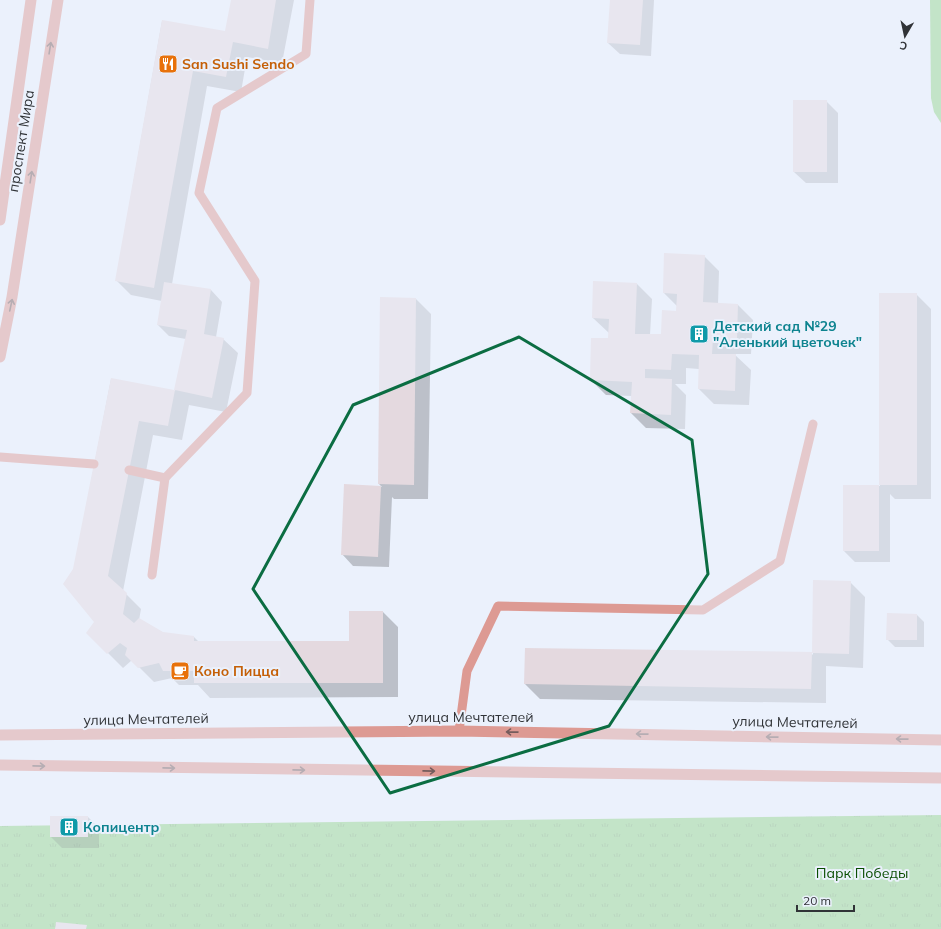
<svg xmlns="http://www.w3.org/2000/svg" width="941" height="929" font-family="Mulish,sans-serif">
<style>
.park{fill:url(#park-tufts)}
.pitch{fill:#93d48b}
.shadow{fill:#0003}
.building{fill:#e4d9df}
.lines{fill:none;stroke-linecap:round;stroke-linejoin:round}
.service{stroke:#dd9a93;stroke-width:9}
.tertiary{stroke:#dd9a93;stroke-width:11}
.oneway{stroke:#755c5c}
.marked{fill:none;stroke:#0b6d42;stroke-width:3;stroke-linejoin:round}
.labels{text-anchor:middle;dominant-baseline:central;stroke-width:4;stroke-linejoin:round;paint-order:stroke}
.food-label{font-size:14px;font-weight:bold;fill:#c56008;stroke:#ebf1fc;text-anchor:start}
.street-label{font-size:14px;fill:#303337;stroke:#ebf1fc}
.culture-label{font-size:14px;font-weight:bold;fill:#0d838f;stroke:#ebf1fc;text-anchor:start}
.park-label{font-size:14px;fill:#084d01;stroke:#ebf1fc}
</style>
<defs>
<pattern id="park-tufts" width="24" height="20" patternUnits="userSpaceOnUse"><rect width="24" height="20" fill="#93d48b"/><path d="M3 7l-1-3M5 7V3M7 7l1-3M15 17l-1-3M17 17v-4M19 17l1-3" fill="none" stroke="#7fb679"/></pattern>
</defs>
<rect width="100%" height="100%" fill="#ebf1fc"/>
<polygon class="park" points="941,815 941,929 0,929 0,826"/>
<polygon class="pitch" points="930,0 941,0 941,123 934,112 931,98"/>
<g class="shadow">
<polygon points="232,0 294,0 282,63 247,57 241,92 207,86 172,284 211,290 222,302 216,337 223,339 238,353 226,412 189,405 182,440 153,435 123,591 141,609 139,620 163,633 194,637 199,642 350,642 383,612 398,627 398,697 210,698 198,685 179,685 172,678 154,682 132,660 123,668 88,633 96,622 74,569 111,379 175,391 186,339 169,336 158,325 162,301 131,295 116,280 162,21 226,32"/>
<polygon points="611,0 654,0 651,56 620,54 608,43"/>
<polygon points="826,101 838,113 838,183 806,183 794,172"/>
<polygon points="704,256 719,271 718,304 738,305 753,320 751,354 734,354 751,370 749,405 714,404 699,389 699,369 686,368 686,384 675,384 686,395 685,429 646,428 631,413 632,396 606,395 591,380 609,339 609,333 593,318 637,284 652,299 650,335 662,335 677,312 677,306 664,293"/>
<polygon points="880,294 916,294 931,309 931,499 895,499 890,494 890,562 855,562 844,551 844,486 880,486"/>
<polygon points="416,299 431,314 428,499 394,499 392,497 389,567 353,566 342,554 345,485 382,487 379,484"/>
<polygon points="814,581 850,582 865,597 863,668 826,666 826,703 540,699 525,684 811,653 813,655"/>
<polygon points="917,615 924,622 924,647 895,647 887,639"/>
<polygon points="88,817 99,828 99,848 62,848 51,837"/>
</g>
<g class="building">
<polygon points="231,0 276,0 268,49 233,42 226,77 193,71 154,288 115,281 162,20 225,31"/>
<polygon points="610,0 643,0 640,45 607,43"/>
<rect x="793" y="100" width="34" height="72"/>
<polygon points="664,253 705,255 703,302 738,304 737,340 713,339 712,354 736,354 735,391 698,389 699,355 672,354 671,370 645,369 645,378 672,379 671,415 630,413 632,382 590,380 591,338 608,338 609,319 592,318 593,281 637,283 635,334 661,334 662,310 676,311 677,294 663,293"/>
<polygon points="164,282 211,289 204,334 224,338 212,398 175,390 168,426 139,421 108,576 127,593 123,614 134,623 139,618 163,632 194,636 194,641 349,641 349,611 383,611 383,683 194,683 194,671 163,671 159,663 138,668 125,655 127,648 120,643 107,654 86,633 94,622 63,584 73,569 111,378 174,390 187,330 157,325"/>
<rect x="879" y="293" width="38" height="192"/>
<polygon points="380,297 416,298 414,485 378,484"/>
<polygon points="344,484 381,486 378,557 341,555"/>
<rect x="843" y="485" width="36" height="66"/>
<polygon points="813,580 851,581 849,654 812,653"/>
<polygon points="887,613 917,614 917,640 886,640"/>
<polygon points="525,648 812,652 811,689 524,684"/>
<rect x="50" y="816" width="38" height="21"/>
<polygon points="56,922 87,925 86,929 55,929"/>
</g>
<g class="lines">
<g class="service">
<polyline points="0,457 94,464"/>
<polyline points="129,470 165,478 247,393 255,281 199,193 217,108 306,54 310,0"/>
<polyline points="152,575 165,478"/>
<polyline points="459,731 467,671 498,606 703,610 780,561 813,424"/>
</g>
<g class="tertiary">
<polyline points="0,220 31,0"/>
<polyline points="0,357 12,297 58,0"/>
<polyline points="0,735 459,731 941,740"/>
<polyline points="0,765 941,778"/>
</g>
</g>
<defs><path id="oneway-shaft" d="M-6 0H5M1.5-3L5.5 0L1.5 3" fill="none" stroke-width="1.6" stroke-linecap="round" stroke-linejoin="round"/></defs>
<g class="oneway">
<use href="#oneway-shaft" transform="translate(50 48) rotate(-81)"/>
<use href="#oneway-shaft" transform="translate(31 177) rotate(-81)"/>
<use href="#oneway-shaft" transform="translate(11 305) rotate(-78)"/>
<use href="#oneway-shaft" transform="translate(512 732) rotate(-179)"/>
<use href="#oneway-shaft" transform="translate(642 734) rotate(-179)"/>
<use href="#oneway-shaft" transform="translate(772 737) rotate(-179)"/>
<use href="#oneway-shaft" transform="translate(902 739) rotate(-179)"/>
<use href="#oneway-shaft" transform="translate(39 766) rotate(1)"/>
<use href="#oneway-shaft" transform="translate(169 768) rotate(1)"/>
<use href="#oneway-shaft" transform="translate(299 770) rotate(1)"/>
<use href="#oneway-shaft" transform="translate(429 771) rotate(1)"/>
</g>
<path d="M0 0H941V929H0ZM519 337 692 440 708 574 609 726 390 793 253 589 353 405Z" fill="#ebf1fc" fill-opacity=".55" fill-rule="evenodd"/>
<path class="marked" d="M519 337 692 440 708 574 609 726 390 793 253 589 353 405Z"/>
<defs>
<symbol id="restaurant-square" viewBox="-11 -11 22 22"><rect x="-9" y="-9" width="18" height="18" rx="4" fill="#e8710a" stroke="#ebf1fc"/><path d="M-5-6h1v4h1v-4h1v4h1v-4h1v5L-1.5 .5V6h-2V.5L-5-1ZM5-6V6H3V1.5H1.5Q1.5-4 5-6Z" fill="#fff"/></symbol>
<symbol id="building-square" viewBox="-11 -11 22 22"><rect x="-9" y="-9" width="18" height="18" rx="4" fill="#0f9aa8" stroke="#ebf1fc"/><path d="M-4-6H4V6H1V3H-1V6H-4ZM-2.5-4.3h1.7v1.8h-1.7ZM.8-4.3h1.7v1.8H.8ZM-2.5-1h1.7V.8h-1.7ZM.8-1h1.7V.8H.8Z" fill="#fff"/></symbol>
<symbol id="cafe-square" viewBox="-11 -11 22 22"><rect x="-9" y="-9" width="18" height="18" rx="4" fill="#e8710a" stroke="#ebf1fc"/><path d="M-5.5-4.5H6V0H3Q3 3.5 0 3.5H-2.5Q-5.5 3.5-5.5 0ZM3-3.2v2h1.7v-2ZM-6 4.5H4V6H-6Z" fill="#fff"/></symbol>
</defs>
<g fill-rule="evenodd">
<use href="#restaurant-square" x="157" y="53" width="22" height="22"/>
<use href="#building-square" x="688" y="323" width="22" height="22"/>
<use href="#cafe-square" x="169" y="660" width="22" height="22"/>
<use href="#building-square" x="58" y="816" width="22" height="22"/>
</g>
<g class="labels">
<g class="food-label">
<text x="182" y="64">San Sushi Sendo</text>
<text x="194" y="671">Коно Пицца</text>
</g>
<g class="street-label">
<text transform="translate(21 141) rotate(-81)">проспект Мира</text>
<text x="471" y="717">улица Мечтателей</text>
<text transform="translate(146 719) rotate(-1)">улица Мечтателей</text>
<text transform="translate(795 722) rotate(1)">улица Мечтателей</text>
</g>
<g class="culture-label">
<text x="713" y="326">Детский сад №29<tspan x="713" dy="16">"Аленький цветочек"</tspan></text>
<text x="83" y="827">Копицентр</text>
</g>
<g class="park-label">
<text x="862" y="873">Парк Победы</text>
</g>
</g>
<g transform="translate(905 36) rotate(189)" stroke="#ebf1fc" stroke-width="3" paint-order="stroke">
<path d="M0-3L7 15L0 10L-7 15Z" fill="#303337"/>
<text y="-6" font-size="11" font-weight="bold" text-anchor="middle" fill="#303337">С</text>
</g>
<path d="M797 905v6h57v-6" fill="none" stroke="#303337" stroke-width="2"/>
<text x="803" y="905" font-size="12" fill="#303337" stroke="#ebf1fc" stroke-width="3" paint-order="stroke">20 m</text>
</svg>
